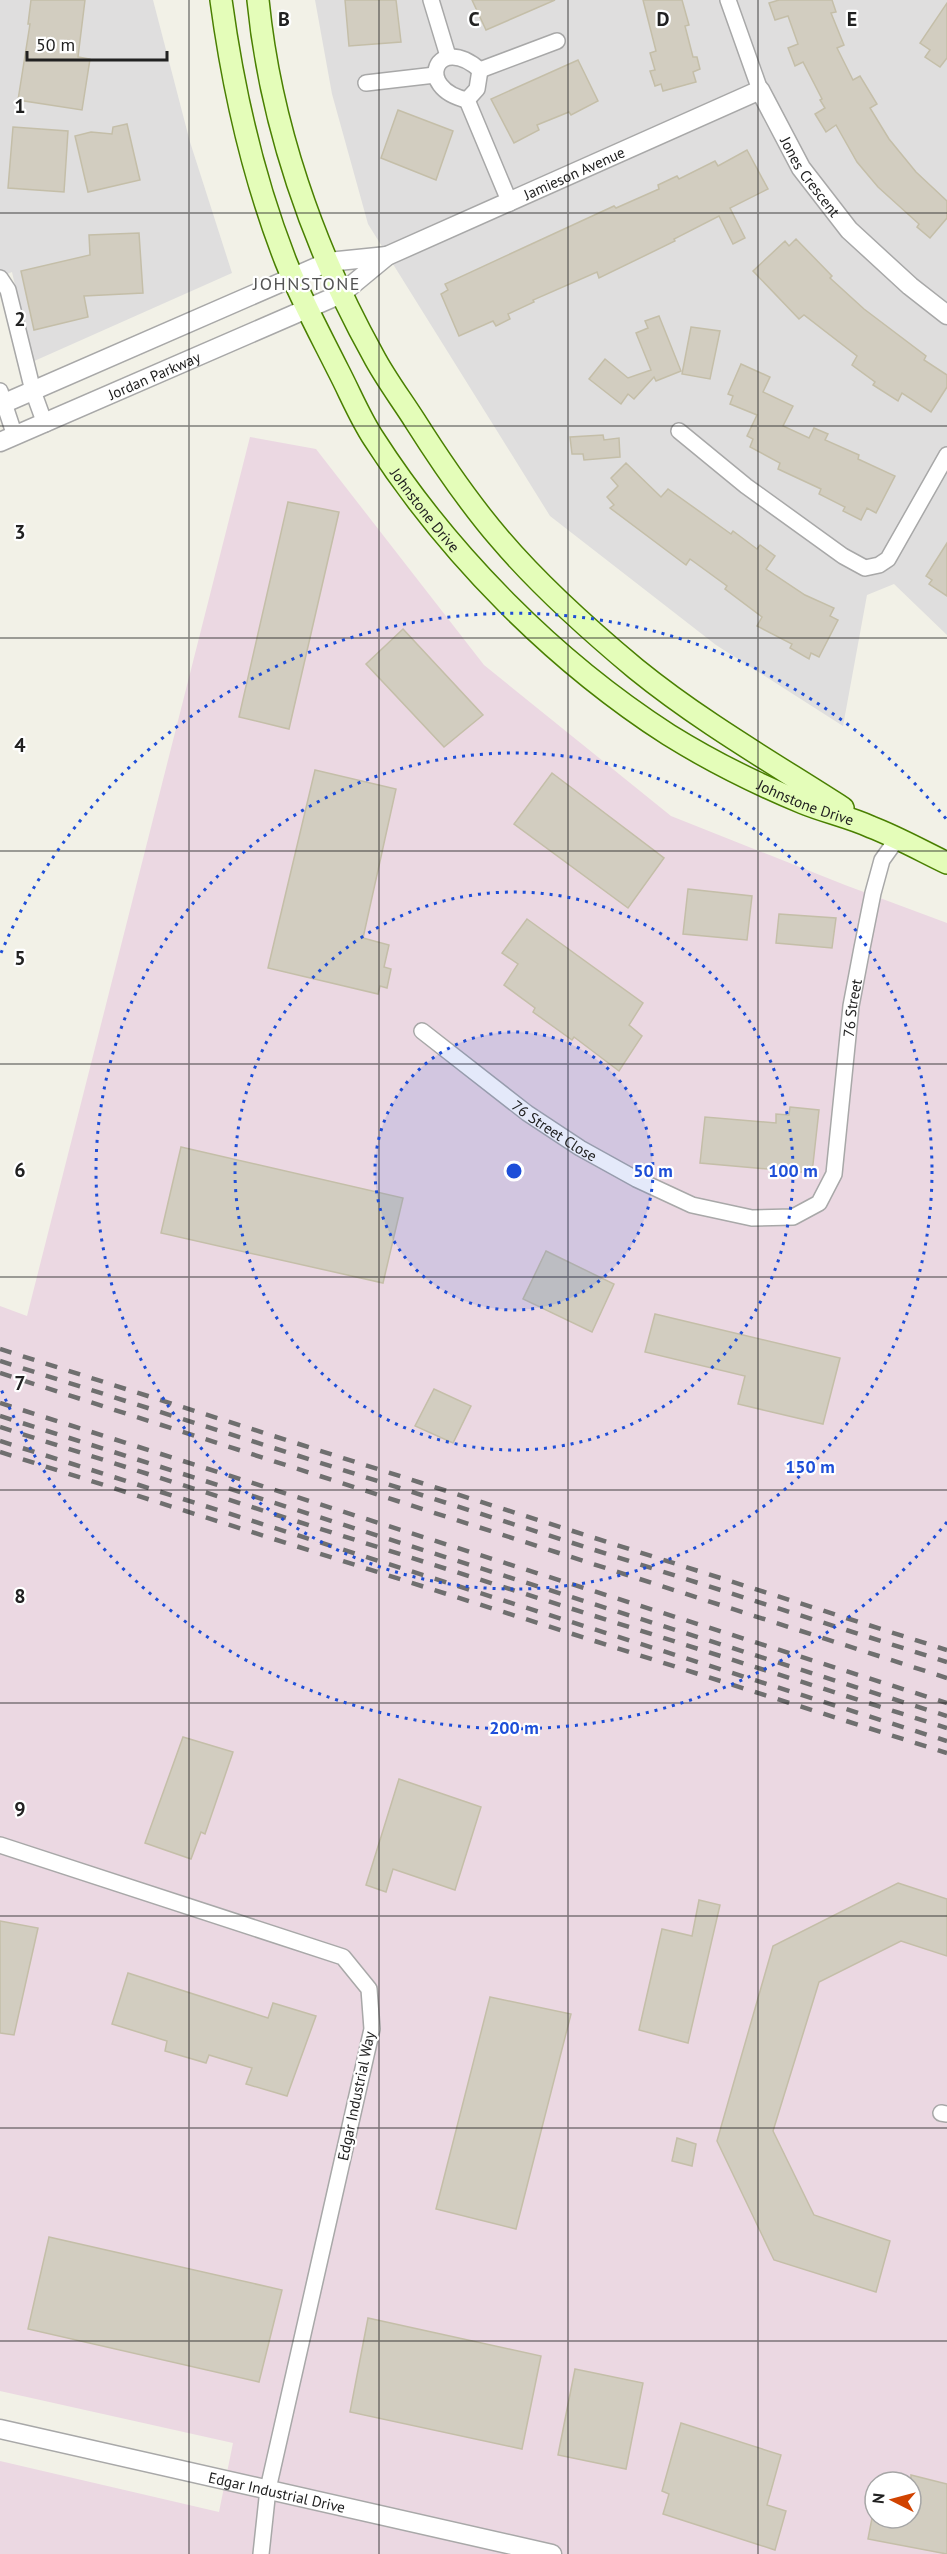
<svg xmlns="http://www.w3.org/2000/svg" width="947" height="2554" font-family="'PT Sans',sans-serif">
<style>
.residential{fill:#dfdede}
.industrial{fill:#ebd8e2;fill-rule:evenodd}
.building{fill:#d2cdc0;stroke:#c4bea8;stroke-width:1.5}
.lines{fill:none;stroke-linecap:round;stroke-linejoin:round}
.minor-casing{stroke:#a8a8a8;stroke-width:18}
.tertiary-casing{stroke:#a8a8a8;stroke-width:21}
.secondary-casing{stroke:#497f00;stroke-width:24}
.minor{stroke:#fff;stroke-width:15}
.tertiary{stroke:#fff;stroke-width:18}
.secondary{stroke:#e4fdb9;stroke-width:21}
.rail{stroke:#6f6f6f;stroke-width:4.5;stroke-dasharray:12 12;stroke-linecap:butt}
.grid{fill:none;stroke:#212121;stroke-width:1.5;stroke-opacity:0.55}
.ring{fill:none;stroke:#1d4ed8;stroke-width:3;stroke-dasharray:3 6}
.labels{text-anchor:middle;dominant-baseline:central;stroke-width:4.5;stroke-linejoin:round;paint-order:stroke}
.street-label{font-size:15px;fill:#212121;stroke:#fff}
.quarter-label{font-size:18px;letter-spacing:1.5px;fill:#545454;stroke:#fff}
.grid-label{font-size:20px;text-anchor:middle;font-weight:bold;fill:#212121;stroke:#fff;stroke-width:4.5;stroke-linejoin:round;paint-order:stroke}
.centre{fill:#1d4ed8;stroke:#fff;stroke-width:3}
.ring-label{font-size:18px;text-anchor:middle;font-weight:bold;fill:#1d4ed8;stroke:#fff;stroke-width:4.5;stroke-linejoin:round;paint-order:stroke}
</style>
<rect width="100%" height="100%" fill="#f2f1e7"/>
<g class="residential">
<polygon points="0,0 153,0 190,142 232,273 32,362 12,272 0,277"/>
<polygon points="315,0 947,0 947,635 894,584 867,595 843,726 716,645 550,516 368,224 332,94"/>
</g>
<path class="industrial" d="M250 437 316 449 484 665 671 816 845 885 947 923V2554H0V2461L219 2512 233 2443 0 2391V1306L27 1316ZM875 2482H911V2518H875Z"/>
<g class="building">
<polygon points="31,0 85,0 78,57 90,59 82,110 18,100 30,24 28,24"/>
<polygon points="345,0 396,0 401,42 349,46"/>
<polygon points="472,0 555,0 486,30"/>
<polygon points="643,0 682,0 689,25 685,26 693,57 697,57 700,69 693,72 696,82 663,91 661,84 655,86 650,71 655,70 650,53 656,51"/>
<polygon points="779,0 832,0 836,12 831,13 844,45 837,48 853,80 860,76 877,104 870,108 889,139 916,172 947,201 947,218 930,238 917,227 919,224 878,187 857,162 836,125 826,132 815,114 825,108 820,100 822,99 803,62 795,66 788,48 798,44 788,16 775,20 769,3"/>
<polygon points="947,3 947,58 940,67 925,57 930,50 920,43"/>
<polygon points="578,60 598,101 571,115 569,112 537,125 539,130 514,143 491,99"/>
<polygon points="398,110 453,131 436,180 381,158"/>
<polygon points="127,124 140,180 88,192 75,136 91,132 112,134 113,127"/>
<polygon points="13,127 68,131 64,192 8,188"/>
<polygon points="747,150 768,189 730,208 745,238 733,244 719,216 674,239 675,241 599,278 597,272 533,300 534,302 508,314 510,319 496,326 493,321 459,336 441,294 448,290 445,284 614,206 616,208 659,189 658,185 677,176 679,179 715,161 718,166"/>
<polygon points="139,233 143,293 84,296 88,317 34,330 21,271 90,255 89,235"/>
<polygon points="796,239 832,276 830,278 864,309 926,356 924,360 947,375 947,387 931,412 902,393 898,401 873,385 875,382 852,365 857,356 804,315 799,319 753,271 785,241 789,246"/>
<polygon points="659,316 681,371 656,381 654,377 634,399 628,394 621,404 589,379 605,359 628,378 651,370 636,333 648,328 645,321"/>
<polygon points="691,327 720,331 710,379 682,374"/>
<polygon points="741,364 770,377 763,392 793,406 783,426 809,438 814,428 828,434 825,440 859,455 858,459 895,476 876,513 867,508 861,520 843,511 845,507 819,494 821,489 778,469 780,463 750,447 753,439 747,436 757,415 730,404 733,396 728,394"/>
<polygon points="603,435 604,440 619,438 620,457 584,460 583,454 572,454 570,437"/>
<polygon points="626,463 661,497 668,489 731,534 733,531 757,549 760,545 775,556 766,569 805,595 834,608 830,616 838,620 819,657 811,653 809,659 790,648 792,644 757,626 762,617 725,589 727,586 690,559 686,565 610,508 614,505 607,497 618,486 611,478"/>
<polygon points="288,502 339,512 289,729 239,717"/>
<polygon points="947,543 947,596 929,584 932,580 926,576"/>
<polygon points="403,629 483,715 444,747 366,664"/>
<polygon points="315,770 396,789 363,938 389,945 384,967 391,969 387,988 380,986 378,994 268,968"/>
<polygon points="552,773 664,858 628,908 514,824"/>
<polygon points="688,889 752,896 747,940 683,934"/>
<polygon points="779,914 836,918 832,948 776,943"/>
<polygon points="527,919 643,1003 629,1025 642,1036 619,1071 574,1037 572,1040 533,1012 535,1008 504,985 518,964 502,953"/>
<polygon points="790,1107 819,1110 812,1173 700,1163 705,1117 776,1123 776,1114 789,1115"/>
<polygon points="181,1147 403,1198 383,1283 161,1233"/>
<polygon points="546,1251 614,1284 592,1332 523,1299"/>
<polygon points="655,1314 840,1358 823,1424 738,1404 745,1376 645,1352"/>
<polygon points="434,1389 471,1406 453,1443 415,1426"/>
<polygon points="183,1737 233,1752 205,1834 201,1832 191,1859 145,1843"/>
<polygon points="399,1779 481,1807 455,1890 393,1869 386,1892 366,1885"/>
<polygon points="898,1883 947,1899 947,1956 901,1941 819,1982 773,2131 814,2215 890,2241 876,2292 774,2260 717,2141 773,1946"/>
<polygon points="699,1900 720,1905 688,2043 639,2030 662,1929 692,1936"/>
<polygon points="0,1921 38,1928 14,2035 0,2033"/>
<polygon points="128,1973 268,2018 273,2003 316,2016 287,2096 246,2084 252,2068 209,2055 206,2063 165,2051 167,2041 112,2024"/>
<polygon points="490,1997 571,2014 516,2229 436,2209"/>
<polygon points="677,2138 696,2144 692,2166 672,2161"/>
<polygon points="49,2237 282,2290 259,2382 28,2329"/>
<polygon points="368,2318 541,2356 522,2449 350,2412"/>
<polygon points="575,2369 643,2383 626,2469 558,2455"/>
<polygon points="681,2423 781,2455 767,2505 786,2511 775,2550 663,2514 669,2494 662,2491"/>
<polygon points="911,2475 947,2484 947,2554 868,2539 872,2518 911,2518"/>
</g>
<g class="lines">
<defs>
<g id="minor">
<polyline points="431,0 448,56"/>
<polyline points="728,0 760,90"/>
<polyline points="480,70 557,41"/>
<polyline points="366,83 435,75"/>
<polyline points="467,100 510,203"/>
<path d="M467 100C413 88 437 32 480 70"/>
<polyline points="467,100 477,89 480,70"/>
<polyline points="0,278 8,290 33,391 45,424"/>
<polyline points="0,391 15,436"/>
<polyline points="679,431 746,486 843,556 865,568 879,565 888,559 947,455"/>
<path id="s1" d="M422 1031 527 1113 580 1148 636 1179 692 1205 752 1218 793 1217 819 1203 834 1174 851 1006 862 948 873 893 882 860 897 839"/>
<polyline points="0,1845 343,1957 369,1989 372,2029 268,2489 261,2554"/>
<polyline points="941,2113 947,2114"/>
</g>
<g id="tertiary">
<polyline points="0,405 328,262 387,256"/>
<path id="s2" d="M0 442 341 294 387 256 760 90 801 168 849 230 910 286 947 315"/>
<path id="s3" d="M0 2429 552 2554"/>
</g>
<g id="secondary">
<path id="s4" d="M221 0C233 89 253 178 286 262 301 299 320 334 338 370 350 393 360 418 374 439 448 554 554 661 669 735 711 761 757 784 803 803 825 812 849 817 871 827 897 837 922 851 947 863"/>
<path d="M258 0C270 123 313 247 373 355 385 378 401 399 415 421 441 462 468 502 500 539 540 586 588 629 636 669 700 721 773 763 843 808"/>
</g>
</defs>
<use href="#minor" class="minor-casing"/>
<use href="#tertiary" class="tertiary-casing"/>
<use href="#secondary" class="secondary-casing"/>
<use href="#minor" class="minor"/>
<use href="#tertiary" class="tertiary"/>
<use href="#secondary" class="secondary"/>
<g class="rail">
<polyline points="0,1349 947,1650"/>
<polyline points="0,1361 947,1662"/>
<polyline points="0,1373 947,1678"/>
<polyline points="0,1403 947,1703"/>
<polyline points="0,1416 947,1716"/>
<polyline points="0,1427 947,1728"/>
<polyline points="0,1441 947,1741"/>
<polyline points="0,1452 947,1753"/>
</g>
</g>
<path class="grid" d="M189 0V2554M379 0V2554M568 0V2554M758 0V2554M0 213H947M0 426H947M0 638H947M0 851H947M0 1064H947M0 1277H947M0 1490H947M0 1703H947M0 1916H947M0 2128H947M0 2341H947"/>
<circle cx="514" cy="1171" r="139" fill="#1d4ed8" fill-opacity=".12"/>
<g class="ring">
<circle cx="514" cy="1171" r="139"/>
<circle cx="514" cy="1171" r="279"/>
<circle cx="514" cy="1171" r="418"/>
<path d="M947 1522A557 557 0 0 1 1 1389M1 953A557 557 0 0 1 947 820"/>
</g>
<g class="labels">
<g class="street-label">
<text stroke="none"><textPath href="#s2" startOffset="636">Jamieson Avenue</textPath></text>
<text stroke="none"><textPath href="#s2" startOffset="940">Jones Crescent</textPath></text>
<text stroke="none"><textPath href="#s2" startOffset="168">Jordan Parkway</textPath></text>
<text stroke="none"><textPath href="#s4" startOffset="556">Johnstone Drive</textPath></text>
<text stroke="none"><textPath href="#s4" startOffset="1042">Johnstone Drive</textPath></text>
<text stroke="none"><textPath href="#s1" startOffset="654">76 Street</textPath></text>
<text stroke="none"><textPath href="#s1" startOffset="166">76 Street Close</textPath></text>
<text transform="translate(356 2096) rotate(-78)">Edgar Industrial Way</text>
<text stroke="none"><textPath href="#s3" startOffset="284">Edgar Industrial Drive</textPath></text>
</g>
<g class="quarter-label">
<text x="307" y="283">JOHNSTONE</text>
</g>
</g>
<g class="grid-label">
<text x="284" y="26">B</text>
<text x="474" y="26">C</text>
<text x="663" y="26">D</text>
<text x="852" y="26">E</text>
<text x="20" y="113">1</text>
<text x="20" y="326">2</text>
<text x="20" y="539">3</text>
<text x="20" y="752">4</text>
<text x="20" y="965">5</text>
<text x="20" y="1177">6</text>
<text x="20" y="1390">7</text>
<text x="20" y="1603">8</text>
<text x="20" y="1816">9</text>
</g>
<circle cx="514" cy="1171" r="9" class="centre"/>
<g class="ring-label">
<text x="653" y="1177">50 m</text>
<text x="793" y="1177">100 m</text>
<text x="810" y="1473">150 m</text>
<text x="514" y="1734">200 m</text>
</g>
<g transform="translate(893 2500) rotate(276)"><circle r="28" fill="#ffffff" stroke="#a6a6a6" stroke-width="1.5"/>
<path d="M0-4.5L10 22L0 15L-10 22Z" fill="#d14300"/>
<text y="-9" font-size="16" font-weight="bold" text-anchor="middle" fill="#212121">N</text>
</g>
<path d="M27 51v9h140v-9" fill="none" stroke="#212121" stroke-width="3"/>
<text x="36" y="51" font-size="18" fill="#212121" stroke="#ffffff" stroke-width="4.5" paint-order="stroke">50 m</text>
</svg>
